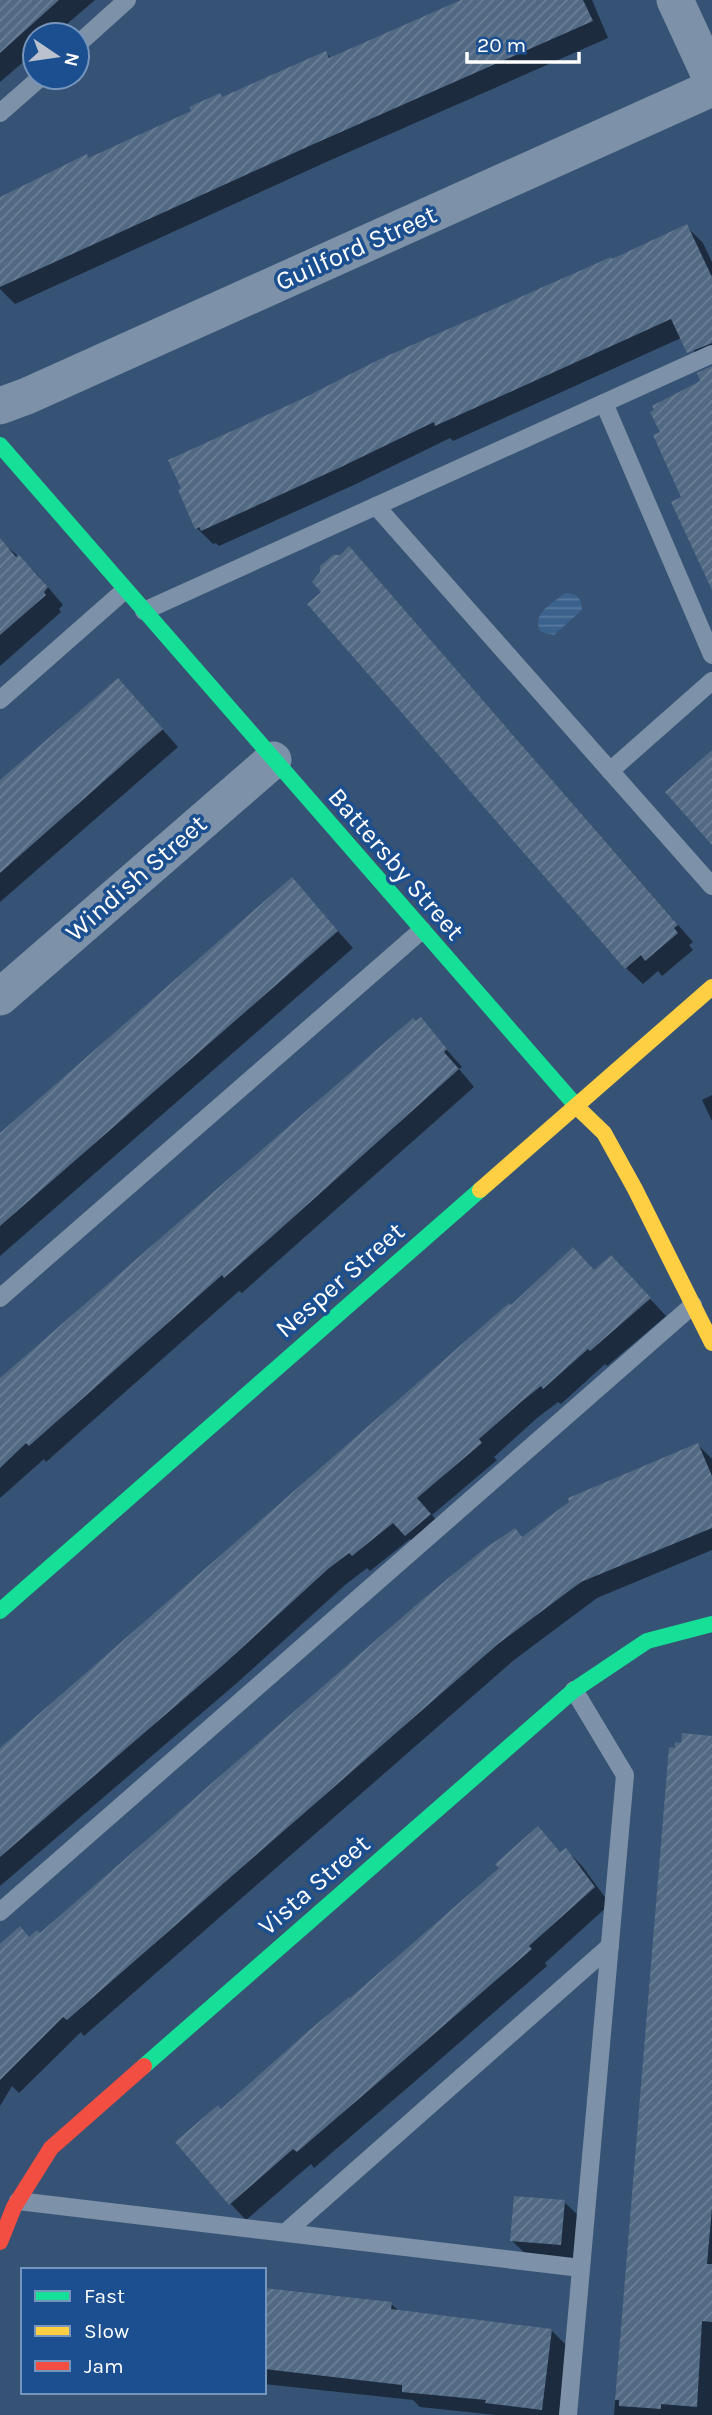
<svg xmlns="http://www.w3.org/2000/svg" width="712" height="2415" font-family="Karla,sans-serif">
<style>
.water{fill:url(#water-rules)}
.shadow{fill:#0007}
.building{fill:url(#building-hatch)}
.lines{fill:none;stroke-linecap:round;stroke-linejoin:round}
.lane{stroke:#7d92a8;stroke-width:18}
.street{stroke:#7d92a8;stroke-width:37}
.fast{stroke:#16e098;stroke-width:16}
.slow{stroke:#ffcf43;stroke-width:16}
.jam{stroke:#f24e42;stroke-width:16}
.labels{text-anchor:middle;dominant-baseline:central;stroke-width:7;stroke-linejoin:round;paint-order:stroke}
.street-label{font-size:26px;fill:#fff;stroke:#1b4f8f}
</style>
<defs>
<pattern id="water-rules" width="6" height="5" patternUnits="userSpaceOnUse" patternTransform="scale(1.75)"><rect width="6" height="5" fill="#3b618d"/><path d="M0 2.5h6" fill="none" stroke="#58799e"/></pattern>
<pattern id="building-hatch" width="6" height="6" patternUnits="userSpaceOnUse" patternTransform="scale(1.75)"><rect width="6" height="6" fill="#526984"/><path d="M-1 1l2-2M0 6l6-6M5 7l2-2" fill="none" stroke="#6c8096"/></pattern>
</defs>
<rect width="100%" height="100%" fill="#365274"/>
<path class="water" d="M565 593C576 593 582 598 582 610L554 635 541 632C530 614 553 603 565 593Z"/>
<g class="shadow">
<polygon points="0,0 95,0 54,35 35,35 35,52 0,82"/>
<polygon points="465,0 592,0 608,38 324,163 15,304 0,289 0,199 87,157 89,159 326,53 332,59"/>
<polygon points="686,226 703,243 712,262 712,350 699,356 681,338 453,441 450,438 356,484 219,546 216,543 213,544 197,528 612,261"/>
<polygon points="0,540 36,573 63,605 59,609 61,612 0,666"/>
<polygon points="365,565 693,942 689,945 693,950 662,976 658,971 643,984 626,968"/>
<polygon points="134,697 178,747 0,902 0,783"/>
<polygon points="292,880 353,948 0,1256 0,1135"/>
<polygon points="420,1020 462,1067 459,1069 474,1087 262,1275 242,1293 239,1291 46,1462 44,1459 0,1498 0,1381"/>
<polygon points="712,1095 712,1121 702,1100"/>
<polygon points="594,1271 627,1274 666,1316 607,1366 605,1364 561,1404 558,1402 537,1418 494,1457 497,1460 432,1515 446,1531 422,1551 410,1539 370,1571 367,1568 345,1585 238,1682 0,1886 0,1749 511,1307"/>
<polygon points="698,1445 712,1459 712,1550 597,1598 514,1660 84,2036 81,2032 19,2093 12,2086 0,2106 0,1966 40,1936 523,1538"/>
<polygon points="712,1738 712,2415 614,2415 671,1749"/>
<polygon points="538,1829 562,1854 566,1850 582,1866 610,1904 545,1963 547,1966 420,2077 314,2168 311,2164 246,2220 230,2203 222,2111 502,1868"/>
<polygon points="564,2202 581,2218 577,2261 528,2256 511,2240"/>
<polygon points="264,2289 391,2304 399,2311 552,2331 568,2347 559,2415 496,2415 420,2407 413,2400 264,2384"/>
</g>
<g class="building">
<polygon points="0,0 59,0 0,53"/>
<polygon points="461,0 583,0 593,21 307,147 0,287 0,197 87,154 88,158 95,155 191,111 189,107 220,93 222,97 326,51 329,58"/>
<polygon points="687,224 712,277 712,343 687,353 671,319 435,426 434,422 339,468 201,531 199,527 195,529 178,490 181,488 168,460 304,398 378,360 611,257 612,259"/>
<polygon points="712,366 712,590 671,502 681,497 653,435 660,432 650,412 654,410 652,406 700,381 697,373"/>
<polygon points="0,538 16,557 19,555 48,587 44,592 46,595 0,635"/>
<polygon points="349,546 678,925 674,928 678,933 645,961 641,955 625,969 307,604 321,592 312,582 320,572 320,566 333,555 340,555"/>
<polygon points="118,678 163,729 0,873 0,780"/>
<polygon points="712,750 712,845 665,792"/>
<polygon points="292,877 338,931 0,1226 0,1133"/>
<polygon points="421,1017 447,1049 444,1052 459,1069 268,1240 224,1278 222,1275 29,1446 26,1443 0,1468 0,1378 413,1018 416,1021"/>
<polygon points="573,1247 594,1270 611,1255 651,1298 590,1351 588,1349 543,1389 541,1386 521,1402 479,1439 482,1443 417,1498 431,1514 405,1536 393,1523 352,1556 349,1553 328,1569 222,1666 0,1857 0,1748 509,1303 511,1305"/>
<polygon points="698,1443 712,1476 712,1528 581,1582 498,1644 67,2020 63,2017 0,2080 0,1944 20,1926 29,1937 37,1930 40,1933 423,1599 484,1549 515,1528 522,1537 569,1502 568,1498"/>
<polygon points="682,1733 712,1736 712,2208 707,2264 712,2264 712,2322 702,2321 697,2407 661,2404 661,2409 619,2406 619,2400 615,2400 669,1747 675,1748 675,1742 681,1743"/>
<polygon points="538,1826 560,1852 566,1848 595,1887 529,1946 532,1949 403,2061 297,2152 293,2149 229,2205 175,2142 218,2105 221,2109 306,2033 349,1997 350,1998 499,1868 495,1864"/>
<polygon points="514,2196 565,2200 561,2245 510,2241"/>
<polygon points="264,2288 392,2302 391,2309 552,2329 542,2410 485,2403 486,2400 402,2392 402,2385 264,2369"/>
</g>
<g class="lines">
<g class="lane">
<polyline points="77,45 127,0"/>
<polyline points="0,113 41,77"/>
<polyline points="604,403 712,655"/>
<polyline points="376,506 712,886"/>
<polyline points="144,611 712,354"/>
<polyline points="0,700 125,590"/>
<polyline points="610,771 712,681"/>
<polyline points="0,1298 422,930"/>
<polyline points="0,1912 693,1305"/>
<polyline points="18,2201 581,2268"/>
<polyline points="286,2232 610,1946"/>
<polyline points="568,2415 625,1775 574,1690"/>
</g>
<g class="street">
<polyline points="675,0 712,80"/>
<polyline points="0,406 27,396 712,88"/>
<polyline points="0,997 273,760"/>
</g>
<g class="fast">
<polyline points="0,445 578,1108"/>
<polyline points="0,1611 480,1190"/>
<polyline points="144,2066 574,1690 647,1641 712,1624"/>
</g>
<g class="slow">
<polyline points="578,1108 604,1133 635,1189 712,1343"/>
<polyline points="480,1190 712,987"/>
</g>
<polyline class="jam" points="0,2242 14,2207 51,2148 144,2066"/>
</g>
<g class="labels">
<g class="street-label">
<text transform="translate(356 248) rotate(-24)">Guilford Street</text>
<text transform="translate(396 864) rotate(49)">Battersby Street</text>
<text transform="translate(136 878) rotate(-41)">Windish Street</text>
<text transform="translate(340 1280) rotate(-41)">Nesper Street</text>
<text transform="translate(314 1885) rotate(-41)">Vista Street</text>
</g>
</g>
<rect x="21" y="2268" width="245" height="126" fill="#1b4f8f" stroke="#7695bc" stroke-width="2"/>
<rect x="35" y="2291" width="35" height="10" fill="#16e098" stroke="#7695bc" stroke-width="2"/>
<text x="84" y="2303" font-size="21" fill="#ffffff">Fast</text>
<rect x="35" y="2326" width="35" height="10" fill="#ffcf43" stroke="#7695bc" stroke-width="2"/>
<text x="84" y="2338" font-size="21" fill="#ffffff">Slow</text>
<rect x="35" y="2361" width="35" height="10" fill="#f24e42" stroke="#7695bc" stroke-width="2"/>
<text x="84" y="2373" font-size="21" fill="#ffffff">Jam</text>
<g transform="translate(56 56) rotate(103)"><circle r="33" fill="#1b4f8f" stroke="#7695bc" stroke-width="2"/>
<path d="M0-5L12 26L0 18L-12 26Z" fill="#b9c2ce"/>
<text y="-10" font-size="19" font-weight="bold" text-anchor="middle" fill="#ffffff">N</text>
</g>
<path d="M467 52v10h112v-10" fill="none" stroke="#ffffff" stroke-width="3.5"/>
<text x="477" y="52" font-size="21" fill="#ffffff" stroke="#1b4f8f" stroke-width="5" paint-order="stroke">20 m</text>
</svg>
